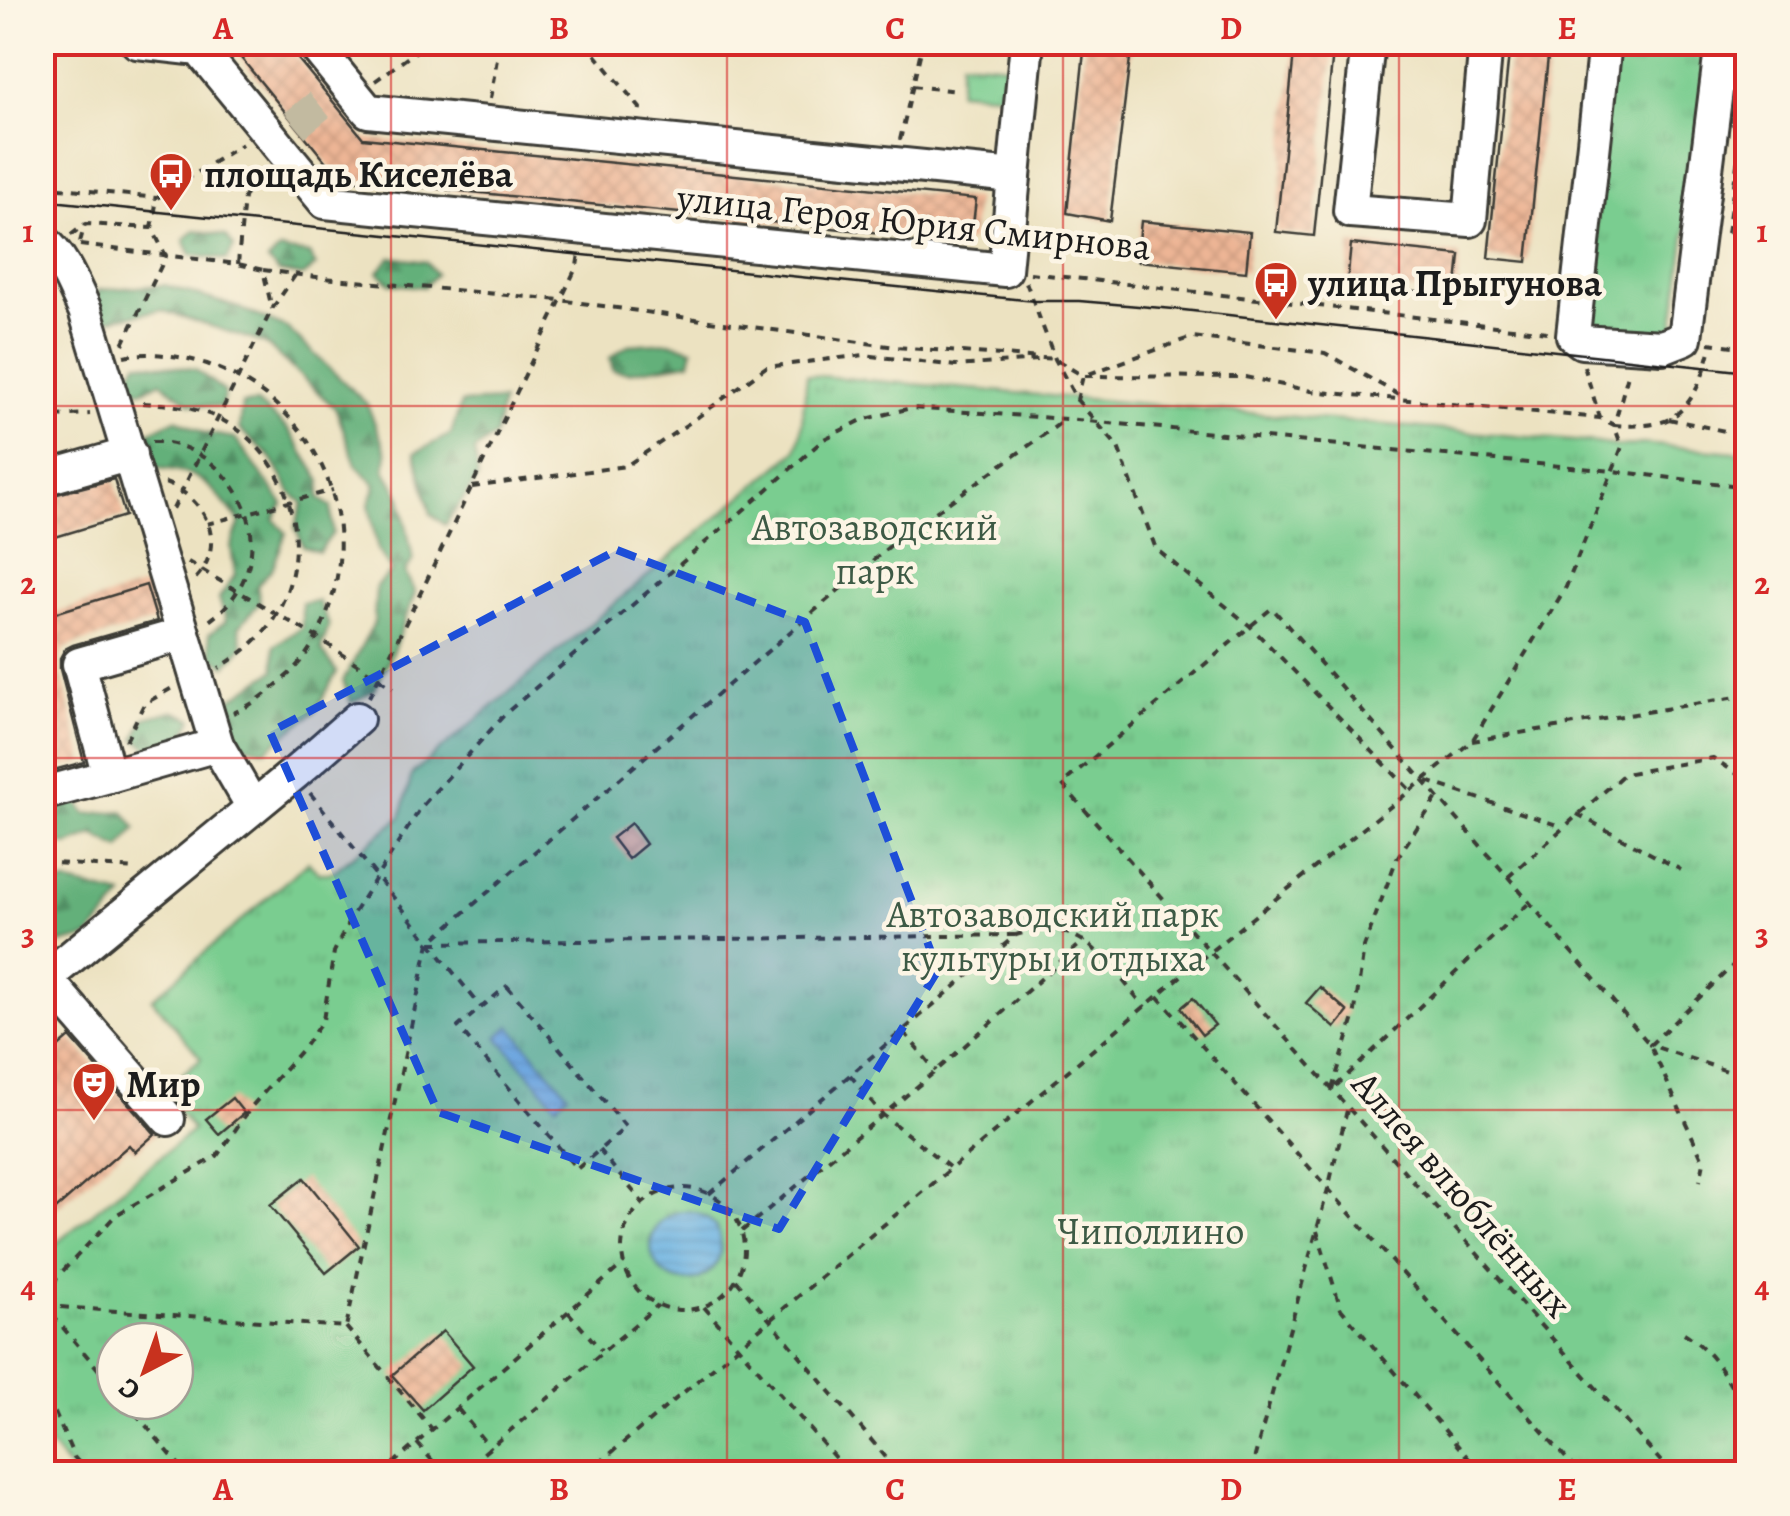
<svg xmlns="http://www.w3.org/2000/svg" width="1790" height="1516" font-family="Alegreya,serif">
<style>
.forest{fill:url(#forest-firs);stroke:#40664b;stroke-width:2.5}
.park{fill:url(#park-tufts);stroke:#4b7456;stroke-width:2.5;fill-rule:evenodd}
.water{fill:url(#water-rules);stroke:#44677f;stroke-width:2.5}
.building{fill:url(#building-cross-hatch)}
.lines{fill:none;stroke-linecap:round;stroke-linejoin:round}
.minor-tunnel{stroke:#c2baa0;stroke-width:32;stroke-dasharray:32 16;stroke-linecap:butt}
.minor-casing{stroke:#3b3a35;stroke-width:38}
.path{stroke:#3b3a35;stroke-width:4;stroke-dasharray:8 8;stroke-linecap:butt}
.minor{stroke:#fff;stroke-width:32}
.tram{stroke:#1c1c1c;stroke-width:2.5}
.marked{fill:#1d4ed8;fill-opacity:0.2;stroke:#1d4ed8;stroke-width:8;stroke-dasharray:20 12;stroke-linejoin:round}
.grid{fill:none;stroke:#d62828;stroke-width:2.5;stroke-opacity:0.55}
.labels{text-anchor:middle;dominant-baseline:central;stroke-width:9;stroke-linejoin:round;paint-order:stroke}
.poi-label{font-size:38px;font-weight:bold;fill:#1c1c1c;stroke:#fcf5e5;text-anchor:start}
.street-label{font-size:38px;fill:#1c1c1c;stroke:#fcf5e5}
.park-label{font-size:38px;fill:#3d5a45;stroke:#fcf5e5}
.neatline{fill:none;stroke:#d62828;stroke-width:4}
.grid-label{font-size:32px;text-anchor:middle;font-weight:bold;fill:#d62828}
</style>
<defs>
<pattern id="forest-firs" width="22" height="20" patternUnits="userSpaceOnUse" patternTransform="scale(2.5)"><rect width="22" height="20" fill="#63b07a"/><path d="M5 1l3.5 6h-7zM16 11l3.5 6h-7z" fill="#518e63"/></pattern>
<pattern id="park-tufts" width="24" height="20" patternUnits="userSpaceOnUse" patternTransform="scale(2.5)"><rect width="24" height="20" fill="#7acd90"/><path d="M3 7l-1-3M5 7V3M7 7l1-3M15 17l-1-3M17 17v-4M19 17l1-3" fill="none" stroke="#69af7c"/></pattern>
<pattern id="water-rules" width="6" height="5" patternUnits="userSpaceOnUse" patternTransform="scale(2.5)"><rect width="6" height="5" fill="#6bb2e2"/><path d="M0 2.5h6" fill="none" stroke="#5c98c1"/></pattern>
<pattern id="building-cross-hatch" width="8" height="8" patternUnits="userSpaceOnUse" patternTransform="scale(2.5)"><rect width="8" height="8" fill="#edb595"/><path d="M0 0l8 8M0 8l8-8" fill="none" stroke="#cb9b80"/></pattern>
</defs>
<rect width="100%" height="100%" fill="#fcf5e5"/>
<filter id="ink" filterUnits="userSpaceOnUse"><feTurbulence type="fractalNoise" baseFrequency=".01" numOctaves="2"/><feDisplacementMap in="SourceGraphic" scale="20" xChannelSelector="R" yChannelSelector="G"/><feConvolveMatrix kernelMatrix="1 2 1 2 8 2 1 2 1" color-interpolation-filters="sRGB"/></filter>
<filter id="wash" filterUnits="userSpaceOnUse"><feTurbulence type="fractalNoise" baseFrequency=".0048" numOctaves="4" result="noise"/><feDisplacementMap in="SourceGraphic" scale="40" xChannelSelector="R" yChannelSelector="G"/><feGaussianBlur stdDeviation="2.25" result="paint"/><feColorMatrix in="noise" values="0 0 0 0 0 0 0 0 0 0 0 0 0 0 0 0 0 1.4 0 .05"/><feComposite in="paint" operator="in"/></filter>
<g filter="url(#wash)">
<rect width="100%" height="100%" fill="#ece2c1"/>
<g class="forest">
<polygon points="195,230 226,236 234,247 227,260 191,255 184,240"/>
<polygon points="279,250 309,254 316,266 303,276 279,272 268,261"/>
<polygon points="391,257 426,262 436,274 424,287 391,284 378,272"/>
<polygon points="165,285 239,308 287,328 367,404 387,454 385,470 401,497 413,560 405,572 415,593 395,646 375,690 351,703 343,681 374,623 376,586 392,571 378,551 369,504 376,485 356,465 336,409 266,344 161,310 99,321 93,310 98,290"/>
<polygon points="669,342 693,349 690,362 628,372 613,370 610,358 628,345"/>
<polygon points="137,362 195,369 225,392 221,407 191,404 161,382 141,391 125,384"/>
<polygon points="502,401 495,436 475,450 478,478 445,525 431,514 415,453 451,434 461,403"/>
<polygon points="257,403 288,429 321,481 319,498 331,507 333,533 319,552 304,547 295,527 303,503 292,494 270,456 239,429 242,404"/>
<path d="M176 419 205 433 235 438 283 504 274 519 286 533 273 567 257 586 260 602 239 627 243 646 226 666 212 657 209 634 226 621 219 598 235 575 231 547 240 522C207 483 204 471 150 467L134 439Z"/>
<polygon points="318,601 329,625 321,649 337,672 315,712 266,750 233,743 230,700 275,670 274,646 302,627 302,603"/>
<polygon points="174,711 193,719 180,742 150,749 135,739 145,718"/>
<polygon points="76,800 86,814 123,811 136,828 120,849 93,835 69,845 43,842 43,804"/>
<polygon points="65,882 123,896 89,937 52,946 43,937 42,890"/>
</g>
<g class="park">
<polygon points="1610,43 1710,43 1673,332 1607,340 1588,324"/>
<polygon points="961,61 1008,65 1005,95 958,91"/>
<path d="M807 375 1597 443 1622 447 1642 444 1747 453V1473H73L43 1437 42 1255 193 1130 163 1091 201 1058 152 999 308 862 319 873H329L337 869 401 817 412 774 796 451 801 433ZM115 1341H175V1401H115Z"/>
</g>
<g class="water">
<polygon points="510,1026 568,1094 556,1105 498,1037"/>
<circle cx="686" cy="1246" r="35"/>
</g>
<g id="blocks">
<g class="building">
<polygon points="228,42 284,42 363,138 976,199 971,242 340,179"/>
<polygon points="1085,42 1132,42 1110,221 1067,213"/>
<polygon points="1295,42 1334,42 1314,236 1276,232"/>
<polygon points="1510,43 1549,47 1527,262 1488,258"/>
<polygon points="1141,221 1250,232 1246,272 1137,261"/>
<polygon points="1351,244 1460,255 1456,295 1347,284"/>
<polygon points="114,479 125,516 42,541 42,498"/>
<polygon points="146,585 157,621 73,645 65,649 60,658 60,669 84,762 42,773 42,617"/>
<polygon points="631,823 646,844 628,859 612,838"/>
<polygon points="1320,987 1348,1012 1335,1028 1306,1003"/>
<polygon points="1193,998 1215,1025 1202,1035 1181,1008"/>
<polygon points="70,1037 155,1134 135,1152 129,1145 42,1221 42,1061"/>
<polygon points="232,1098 244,1113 219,1134 206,1119"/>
<polygon points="304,1178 359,1246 326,1273 270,1205"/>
<polygon points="443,1331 473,1366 423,1410 392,1375"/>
</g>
</g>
</g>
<g filter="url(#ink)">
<use href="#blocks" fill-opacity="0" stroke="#3b3a35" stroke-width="2.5"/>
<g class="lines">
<polyline class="minor-tunnel" points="295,125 329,97"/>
<defs>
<g id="minor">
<polyline points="137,42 199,49 325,202 1005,270 1027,42"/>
<polyline points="312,42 368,111 1014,176"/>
<polyline points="1368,42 1350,211 1470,220 1486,42"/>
<polyline points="1605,42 1573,335 1582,342 1662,347 1685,338 1722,42"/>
<path d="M42 240C64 258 73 285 85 310L217 745 253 807"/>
<polyline points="42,479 130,454"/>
<polyline points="109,776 217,745"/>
<polyline points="42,794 109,776 79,664 183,634"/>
<polyline points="46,979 168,1119"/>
<polyline points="42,981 295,773 357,719"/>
</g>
</defs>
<use href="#minor" class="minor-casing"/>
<g class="path">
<polyline points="585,42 640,108 639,114"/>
<polyline points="375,81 429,42"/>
<polyline points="912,86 958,91"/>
<polyline points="490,99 500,42"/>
<polyline points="900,140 923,42"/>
<polyline points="42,186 157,198"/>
<polyline points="1727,233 1748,89"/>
<polyline points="71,235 85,224 152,228"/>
<polyline points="80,242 85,224"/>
<polyline points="80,245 238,264 263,270 272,309"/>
<polyline points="238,264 244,197 267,170"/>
<polyline points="263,270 324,278 560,300 895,347 1055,359 1083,376 1245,377 1311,391 1600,418"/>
<polyline points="1030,273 1547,332"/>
<polyline points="1026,282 1055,359 1077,400 1083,376 1192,337 1325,353 1401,396"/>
<polyline points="1709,343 1748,348"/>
<polyline points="123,344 166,256 152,228 157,198 242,144"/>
<path d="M124 356C151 351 181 356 207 364 308 399 366 507 328 610 319 636 309 654 289 674 272 689 254 705 233 713"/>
<polyline points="1584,366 1600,418 1614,425 1629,371"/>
<polyline points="1077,400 1118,447 1156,549 1250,626 1409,789"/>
<path d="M143 403C167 404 195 407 218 418 290 452 317 548 275 616 262 638 241 654 219 668"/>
<polyline points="42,408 53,416 90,414"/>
<polyline points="1669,419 1748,436"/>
<path d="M152 442C175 441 198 451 216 467 265 511 264 581 209 621"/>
<path d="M165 483C207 498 229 546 193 581"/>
<polyline points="472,487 626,466 698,417 766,367 864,355 956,366 1038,360"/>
<polyline points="173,509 272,309 296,274"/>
<polyline points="207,524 333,490"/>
<polyline points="188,562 318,638 393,688"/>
<polyline points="369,697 425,584 577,266 579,254"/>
<polyline points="126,741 144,704 174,687"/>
<polyline points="1472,741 1748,695"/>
<polyline points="1427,781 1560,826"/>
<polyline points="310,793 481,1007"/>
<polyline points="1577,814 1681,870"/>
<polyline points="42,862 136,869"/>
<polyline points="1508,877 1624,774 1713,758 1748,781"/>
<polyline points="431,943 1016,935"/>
<polyline points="1748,951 1650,1045 1748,1078"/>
<polygon points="507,986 626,1127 577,1169 458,1027"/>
<polyline points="1158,996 1580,1474"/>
<polyline points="904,1032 936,1071"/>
<polyline points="850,1075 883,1115 949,1167"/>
<polyline points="1336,1086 1529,903"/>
<polyline points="1332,1089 1354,1018 1364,947 1397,858 1438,796"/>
<polyline points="599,1150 643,1203"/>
<circle cx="683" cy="1249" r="61"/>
<path d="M709 1194 1016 935C1083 914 1105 962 1145 1007"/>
<polyline points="742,1231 936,1071 1085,940"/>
<polyline points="1317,1231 1341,1309 1482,1474"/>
<polyline points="736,1280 900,1474"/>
<polyline points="42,1303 115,1389"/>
<polyline points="45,1306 346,1327 429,943 899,538 1066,419"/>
<polyline points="704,1307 849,1474"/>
<polyline points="568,1312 601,1350"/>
<polyline points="346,1327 432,1429"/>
<polyline points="42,1330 45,1306 57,1277 116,1215 217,1156 252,1106 305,1046 323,1020 334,952 351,917 422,806 506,713 768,489 824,439 862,420 911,408 1066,419 1613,471 1748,487"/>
<path d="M1684 1333C1717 1354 1733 1387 1748 1422"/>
<polyline points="42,1383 74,1457 89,1474"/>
<polyline points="125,1401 187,1474"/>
<polyline points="458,1409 490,1448"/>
<polyline points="417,1443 444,1474"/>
<polyline points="42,1460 54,1474"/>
<polyline points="381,1474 624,1263"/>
<polyline points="459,1474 658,1305"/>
<path d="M586 1474 1211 951 1472 741 1566 587 1622 447 1614 425C1631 426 1653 427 1669 419 1693 406 1704 375 1710 351"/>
<polyline points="1253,1474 1255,1456 1328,1189 1348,1106"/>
<polyline points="1672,1474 1062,784 1272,608 1508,877 1650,1045 1704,1162 1700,1181"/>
</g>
<use href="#minor" class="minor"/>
<polyline class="tram" points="42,200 1035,301 1079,301 1174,309 1748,372"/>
</g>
</g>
<path class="marked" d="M617 550 805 622 938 970 779 1229 438 1112 270 732Z"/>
<path class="grid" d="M391 42V1474M727 42V1474M1063 42V1474M1399 42V1474M42 406H1748M42 758H1748M42 1110H1748"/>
<defs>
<symbol id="bus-pin" viewBox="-11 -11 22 30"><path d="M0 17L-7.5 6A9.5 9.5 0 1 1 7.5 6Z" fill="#c8321e" stroke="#fcf5e5"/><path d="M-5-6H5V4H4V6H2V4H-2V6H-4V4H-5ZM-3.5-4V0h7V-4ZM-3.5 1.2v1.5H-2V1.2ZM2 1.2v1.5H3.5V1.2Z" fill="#fff"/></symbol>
<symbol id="theatre-pin" viewBox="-11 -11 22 30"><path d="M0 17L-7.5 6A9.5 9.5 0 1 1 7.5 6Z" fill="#c8321e" stroke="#fcf5e5"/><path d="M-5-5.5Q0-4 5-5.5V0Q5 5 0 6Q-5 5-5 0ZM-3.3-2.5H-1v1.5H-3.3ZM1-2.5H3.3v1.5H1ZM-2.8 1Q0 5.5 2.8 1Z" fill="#fff"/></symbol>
</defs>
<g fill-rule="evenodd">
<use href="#bus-pin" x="146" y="149" width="50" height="68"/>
<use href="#bus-pin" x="1251" y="258" width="50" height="68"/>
<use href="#theatre-pin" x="69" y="1059" width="50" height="68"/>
</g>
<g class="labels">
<g class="poi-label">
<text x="204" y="174">площадь Киселёва</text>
<text x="1308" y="283">улица Прыгунова</text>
<text x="126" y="1084">Мир</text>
</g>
<g class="street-label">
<text transform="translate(914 222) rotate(6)">улица Героя Юрия Смирнова</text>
<text transform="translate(1462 1194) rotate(49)">Аллея влюблённых</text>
</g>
<g class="park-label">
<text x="875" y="527">Автозаводский<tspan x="875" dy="44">парк</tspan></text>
<text x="1053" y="914">Автозаводский парк<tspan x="1053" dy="44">культуры и отдыха</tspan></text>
<text x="1151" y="1231">Чиполлино</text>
</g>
</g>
<rect width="1790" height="1516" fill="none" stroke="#fcf5e5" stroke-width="110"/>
<g transform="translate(145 1371) rotate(221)"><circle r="48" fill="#fcf5e5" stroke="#a29e95" stroke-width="2.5"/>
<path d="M0-8L18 38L0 25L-18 38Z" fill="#c8321e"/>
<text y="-15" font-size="28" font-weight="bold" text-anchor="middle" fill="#1c1c1c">С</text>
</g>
<rect x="55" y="55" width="1680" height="1406" class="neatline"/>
<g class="grid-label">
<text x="223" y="39">A</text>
<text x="559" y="39">B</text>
<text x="895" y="39">C</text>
<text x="1231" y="39">D</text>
<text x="1567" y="39">E</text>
<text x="28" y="242">1</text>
<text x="1762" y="242">1</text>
<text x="28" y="594">2</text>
<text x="1762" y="594">2</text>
<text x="28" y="945">3</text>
<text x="1762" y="945">3</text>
<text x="28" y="1297">4</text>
<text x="1762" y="1297">4</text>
<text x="223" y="1500">A</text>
<text x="559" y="1500">B</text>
<text x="895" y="1500">C</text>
<text x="1231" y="1500">D</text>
<text x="1567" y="1500">E</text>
</g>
</svg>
